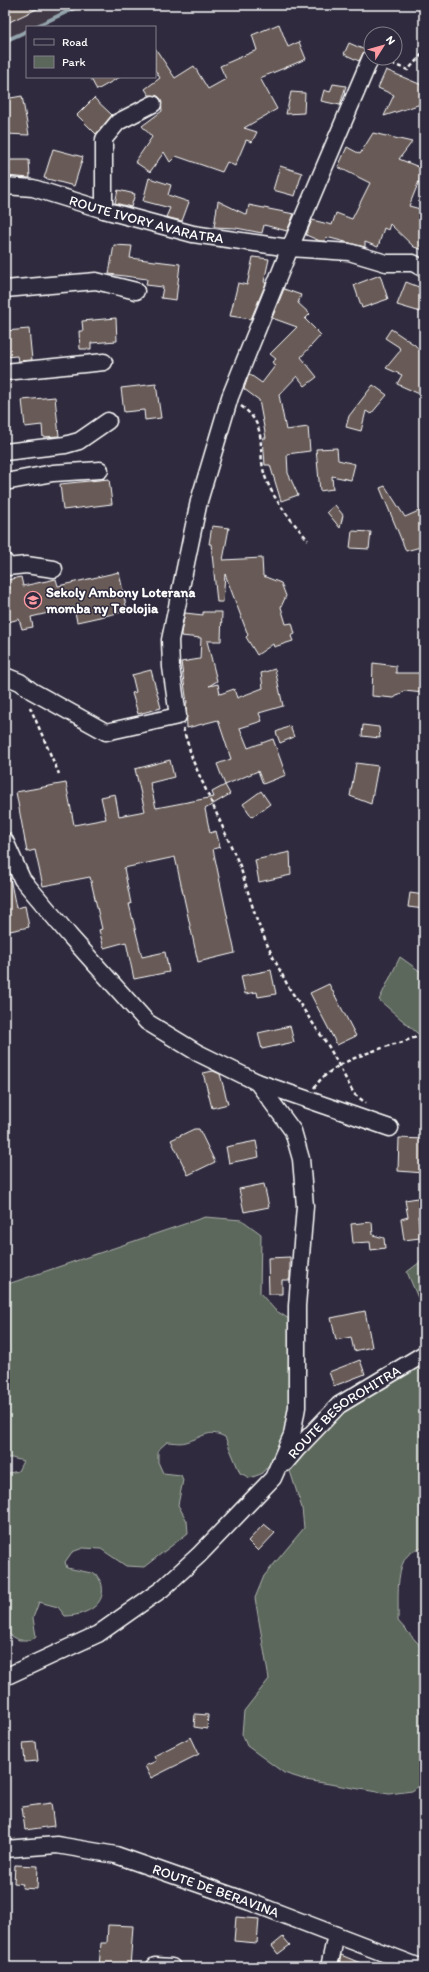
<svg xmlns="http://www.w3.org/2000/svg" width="429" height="1972" font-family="Itim,sans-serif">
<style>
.built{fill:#403844}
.green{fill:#5c675c;stroke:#aeb3ae}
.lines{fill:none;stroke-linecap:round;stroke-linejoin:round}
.stream{stroke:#94a4ac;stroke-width:4}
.building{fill:#675a56;stroke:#fff}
.minor-casing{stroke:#fff;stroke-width:19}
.path{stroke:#fff;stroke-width:2.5;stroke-dasharray:4 3;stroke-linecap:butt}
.minor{stroke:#2f2a3d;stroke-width:16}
.labels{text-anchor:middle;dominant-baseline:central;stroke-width:3;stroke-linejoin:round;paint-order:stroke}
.street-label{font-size:14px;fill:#fff;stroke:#2f2a3d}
.poi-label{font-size:14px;font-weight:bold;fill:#fff;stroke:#2f2a3d;text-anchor:start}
</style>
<rect width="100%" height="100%" fill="#2f2a3d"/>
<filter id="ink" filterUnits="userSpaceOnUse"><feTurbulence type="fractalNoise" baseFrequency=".025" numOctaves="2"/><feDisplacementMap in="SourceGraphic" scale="8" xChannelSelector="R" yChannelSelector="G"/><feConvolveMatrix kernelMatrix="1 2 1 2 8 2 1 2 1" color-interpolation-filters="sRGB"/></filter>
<g filter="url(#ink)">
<polygon class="built" points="5,5 81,5 35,27 27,27 27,31 5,41"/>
<g class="green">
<polygon points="400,957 424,974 424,1039 379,1000"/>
<path d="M205 1217 242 1220 261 1234 260 1293 275 1310 300 1326 295 1405 277 1456 261 1474 250 1478 240 1473 225 1437C208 1428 202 1438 186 1442 180 1444 173 1442 167 1442L158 1450V1462L163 1473 181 1475 183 1480 178 1505 187 1521 188 1533 144 1567 126 1566 101 1549 83 1548 72 1552 65 1562 67 1568 96 1574C98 1578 102 1582 102 1586 106 1607 82 1616 65 1616L58 1607 39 1602 33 1618 36 1636 31 1640H19L5 1632V1474L18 1471 23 1461 12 1458H5V1285Z"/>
<polygon points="424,1259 424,1312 407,1272"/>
<path d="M424 1357V1548C420 1549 415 1550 412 1552 394 1562 399 1603 398 1621L424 1650V1777L422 1784 412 1791 389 1794 306 1780 284 1773 247 1746 242 1734 244 1711 269 1679 255 1598 264 1576 304 1528 302 1508 290 1471 340 1412Z"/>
</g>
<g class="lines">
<g class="stream">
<polyline points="35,27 81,5"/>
<polyline points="5,41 27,31"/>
</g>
</g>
<g class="building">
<polygon points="5,5 45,5 5,24"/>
<polygon points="279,24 288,47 299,42 306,59 260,78 277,109 244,128 257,132 252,142 246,140 235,166 227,162 222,172 176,156 170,162 164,152 150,172 135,162 152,137 142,126 162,111 161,99 158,96 149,95 145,89 160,78 155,70 155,48 175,78 194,66 208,89 226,79 220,66 257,50 252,35"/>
<polygon points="349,43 365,50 359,61 344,54"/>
<polygon points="386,70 424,86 424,103 384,116 394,95 378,88"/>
<polygon points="90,77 120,77 97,90"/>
<polygon points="333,84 346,86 340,105 321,101 324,90 330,92"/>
<polygon points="291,92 305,93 304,113 286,114"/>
<polygon points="22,96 29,135 5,134 5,99"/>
<polygon points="94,98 112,115 96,134 77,115"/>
<polygon points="373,133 412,142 399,159 424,169 409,206 424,210 424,250 414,247 390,224 388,230 384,228 378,247 365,242 365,247 326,237 325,241 320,241 306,235 312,220 332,225 336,213 352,219 370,183 338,167 347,147 360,154"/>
<polygon points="53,149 83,157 74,186 44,178"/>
<polygon points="5,160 29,160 30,178 5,176"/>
<polygon points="280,166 302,173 295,196 273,190"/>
<polygon points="149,178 171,185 168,195 189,202 182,221 166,217 170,208 143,201"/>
<polygon points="118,190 135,194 131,207 115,203"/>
<polygon points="218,201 247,215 249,205 294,214 287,231 264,225 262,233 236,228 214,227"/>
<polygon points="114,245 132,246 130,258 180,264 176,300 161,298 163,287 146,285 147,279 109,274"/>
<polygon points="253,257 269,259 264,282 266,283 251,319 230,316 238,283 247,285"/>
<polygon points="380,275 388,299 362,308 354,285"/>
<polygon points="406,282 424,289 424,313 397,305"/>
<polygon points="284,289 301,295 298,303 310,314 305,319 321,335 301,357 317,377 305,386 297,376 279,395 286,430 308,427 310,451 287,454 288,473 298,495 281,501 270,465 265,465 263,438 266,438 259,400 244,389 249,374 262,383 275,366 272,362 276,359 270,354 297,327 272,318"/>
<polygon points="116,318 117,341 91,343 91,349 80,349 79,331 83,331 82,321"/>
<polygon points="29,329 32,360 18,361 17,356 5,357 5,331"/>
<polygon points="391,329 415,345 424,355 424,396 397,384 402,375 386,368 400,351 399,347 385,338"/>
<polygon points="156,384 161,418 145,420 144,410 124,412 121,388"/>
<polygon points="373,385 387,395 371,414 366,411 361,431 346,427 349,416"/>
<polygon points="55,397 59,436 43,437 42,425 25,427 22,400"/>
<polygon points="337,448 338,460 355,464 351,480 332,476 333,489 320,491 316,449"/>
<polygon points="109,479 112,504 63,510 60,484"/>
<polygon points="385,486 405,517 421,510 424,519 424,546 406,551 380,488"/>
<polygon points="335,505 343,515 340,528 327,512"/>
<polygon points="212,526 229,528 223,560 262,558 263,576 281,583 286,596 281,607 286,624 292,623 295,634 291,636 293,641 274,647 273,644 257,655 246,637 248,635 225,574 223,602 217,602 211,544 209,544"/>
<polygon points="352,531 371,532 369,549 350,548"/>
<polygon points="119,572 127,611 77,622 74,607 31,617 33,627 22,629 19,619 5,623 5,590 10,589 8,580 21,577 23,586 56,579 58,586"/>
<polygon points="203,612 222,612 221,641 207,641 217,681 209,686 218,684 220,694 234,689 237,698 263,688 261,673 275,669 283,706 259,713 262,721 240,728 248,748 273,739 286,775 263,784 258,771 225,785 217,764 231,759 218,720 187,728 186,703 187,703 181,662 200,659 201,638 181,636 181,633 185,613 203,615"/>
<polygon points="373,663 396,666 396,673 424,673 424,693 404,691 394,698 372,696"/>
<polygon points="151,670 161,708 138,714 132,693 136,692 132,675"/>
<polygon points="363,725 379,727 380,738 362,736"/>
<polygon points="290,726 294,737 280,743 276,732"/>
<polygon points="170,760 174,777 150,783 156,808 214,797 212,792 225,785 230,794 205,809 210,833 216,831 220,847 213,849 235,953 198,962 175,857 124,868 131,904 129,904 142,957 165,952 169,972 134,979 126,942 104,948 99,930 102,929 90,877 43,886 35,850 27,852 16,792 66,783 74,825 106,819 101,797 115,794 119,816 145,811 135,769"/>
<polygon points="356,763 378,766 371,804 350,796"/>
<polygon points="261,791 270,804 252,817 243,804"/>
<polygon points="290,852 291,875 259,882 255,860"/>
<polygon points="5,878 10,878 16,908 25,906 29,927 5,932"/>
<polygon points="410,893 424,895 424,909 408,907"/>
<polygon points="271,970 276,994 258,997 257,992 245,994 241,976"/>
<polygon points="329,984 356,1036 337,1045 310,993"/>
<polygon points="290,1026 294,1042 262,1049 258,1033"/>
<polygon points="213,1071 220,1074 228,1104 212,1108 203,1073"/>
<polygon points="194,1129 199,1129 215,1162 188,1175 171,1140"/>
<polygon points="399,1138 424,1139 424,1173 398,1171"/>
<polygon points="256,1141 259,1157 229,1163 226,1147"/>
<polygon points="264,1184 269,1207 244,1212 239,1189"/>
<polygon points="424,1197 424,1215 418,1216 420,1238 404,1240 401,1219 408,1217 405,1200"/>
<polygon points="372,1222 373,1235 384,1238 385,1248 371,1250 370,1242 353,1243 351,1224"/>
<polygon points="290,1257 290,1280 282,1280 282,1294 269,1294 268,1258"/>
<polygon points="365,1311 372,1347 354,1351 351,1337 336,1340 331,1318"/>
<polygon points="360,1360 365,1374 334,1386 329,1372"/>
<polygon points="264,1524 275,1533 258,1551 248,1541"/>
<polygon points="195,1714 208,1715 207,1729 194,1727"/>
<polygon points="191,1737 199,1754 151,1778 145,1766 156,1761 154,1756"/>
<polygon points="36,1742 38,1761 25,1762 23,1743"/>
<polygon points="51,1803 54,1826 25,1830 22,1807"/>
<polygon points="15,1865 38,1866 37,1889 22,1888 23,1884 14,1883"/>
<polygon points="236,1917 259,1919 257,1943 234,1941"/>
<polygon points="108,1925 133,1926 130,1967 99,1967 101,1943 107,1943"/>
<polygon points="283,1937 290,1945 278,1954 272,1946"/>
<polygon points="341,1955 370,1967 343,1967 339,1965"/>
</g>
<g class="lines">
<defs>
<g id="minor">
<path id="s1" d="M5 186 33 188 104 210 193 234 290 248 349 252 386 263H413L424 269"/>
<polyline points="104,210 104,139 118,122 153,104"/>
<polyline points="5,289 96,281 136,291"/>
<polyline points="5,372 104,362"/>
<polyline points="5,452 65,445 79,441 108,421"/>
<polyline points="5,482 53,473 100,470"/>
<polyline points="5,562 7,567 26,565 54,569"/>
<polyline points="5,676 20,682 32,691 106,732 178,716 171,667 170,640 199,501 230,397 290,248 371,57"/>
<polyline points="5,841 22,879 69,935 147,1022 198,1053 257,1082 390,1128"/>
<path id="s2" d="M285 1463 296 1450 339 1405 424 1354"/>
<polyline points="5,1677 98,1634 162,1589 199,1555 273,1478 292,1435 297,1407 297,1306 305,1206 301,1159 293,1131 257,1082"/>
<path id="s3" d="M5 1849 57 1845 116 1855 250 1902 420 1967"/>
<polyline points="155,1966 172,1967"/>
<polyline points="329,1967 336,1935"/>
</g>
</defs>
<use href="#minor" class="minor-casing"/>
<g class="path">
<polyline points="385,61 408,70 424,52"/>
<path d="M241 406C271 428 255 450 266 479 275 502 292 521 308 540"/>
<polyline points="30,707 59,774"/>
<polyline points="183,728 193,761 240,866 257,921 271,953 289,988 329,1047 354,1094 366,1103"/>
<path d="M314 1088C330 1063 368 1053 394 1044 406 1043 413 1035 424 1037"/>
</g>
<use href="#minor" class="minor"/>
</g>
</g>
<defs>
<symbol id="university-ring" viewBox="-11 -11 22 22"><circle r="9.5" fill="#2f2a3d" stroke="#ff9aa2" stroke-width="1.5"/><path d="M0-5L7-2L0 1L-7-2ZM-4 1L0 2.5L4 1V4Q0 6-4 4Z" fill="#ff9aa2"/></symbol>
</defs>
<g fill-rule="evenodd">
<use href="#university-ring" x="23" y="590" width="20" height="20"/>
</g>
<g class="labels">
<g class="street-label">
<text stroke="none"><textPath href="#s1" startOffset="146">ROUTE IVORY AVARATRA</textPath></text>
<text stroke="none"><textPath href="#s2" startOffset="79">ROUTE BESOROHITRA</textPath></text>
<text stroke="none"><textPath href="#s3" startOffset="218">ROUTE DE BERAVINA</textPath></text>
</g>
<g class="poi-label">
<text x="46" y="592">Sekoly Ambony Loterana<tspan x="46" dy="16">momba ny Teolojia</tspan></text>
</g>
</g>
<rect width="429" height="1972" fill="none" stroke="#2f2a3d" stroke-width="20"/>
<rect x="10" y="10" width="409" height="1952" fill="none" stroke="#fff" stroke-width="1.5" filter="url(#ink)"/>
<rect x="26" y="26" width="130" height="52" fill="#2f2a3d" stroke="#827f8b"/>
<rect x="34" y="39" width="20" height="6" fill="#2f2a3d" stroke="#827f8b"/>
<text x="62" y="46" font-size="12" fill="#ffffff">Road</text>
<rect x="34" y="56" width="20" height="12" fill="#5c675c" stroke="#827f8b"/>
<text x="62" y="66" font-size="12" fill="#ffffff">Park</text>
<g transform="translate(383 46) rotate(53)"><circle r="19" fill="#2f2a3d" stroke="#827f8b"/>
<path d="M0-3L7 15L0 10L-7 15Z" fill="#ff9aa2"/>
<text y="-6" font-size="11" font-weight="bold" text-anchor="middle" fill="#ffffff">N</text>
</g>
</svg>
